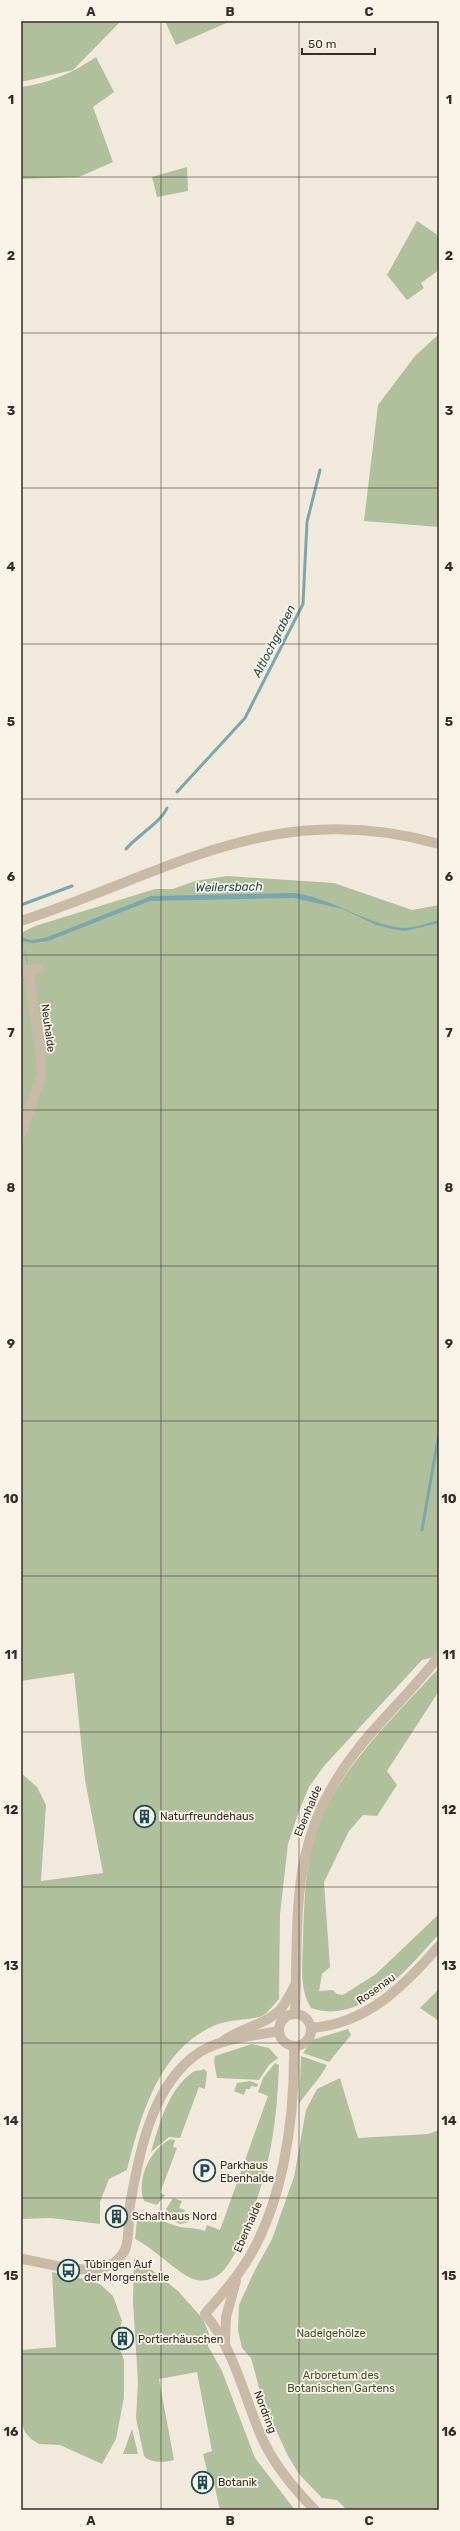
<svg xmlns="http://www.w3.org/2000/svg" width="460" height="2531" font-family="Rubik,sans-serif">
<style>
.green{fill:#b0c09c}
.water{fill:#7ba6ad}
.lines{fill:none;stroke-linecap:round;stroke-linejoin:round}
.stream{stroke:#7ba6ad;stroke-width:3}
.minor{stroke:#c9baa8;stroke-width:10}
.grid{fill:none;stroke:#362d28;stroke-width:1;stroke-opacity:0.55}
.labels{text-anchor:middle;dominant-baseline:central;stroke-width:3.5;stroke-linejoin:round;paint-order:stroke}
.street-label{font-size:11px;fill:#362d28;stroke:#f9f3e8}
.poi-label{font-size:11px;fill:#362d28;stroke:#f9f3e8;text-anchor:start}
.park-label{font-size:11px;fill:#41532c;stroke:#f9f3e8}
.water-label{font-size:12px;font-style:italic;fill:#1e4d56;stroke:#f9f3e8}
.neatline{fill:none;stroke:#362d28;stroke-width:1.5}
.grid-label{font-size:13px;text-anchor:middle;font-weight:bold;fill:#362d28}
</style>
<rect width="100%" height="100%" fill="#f1e9db"/>
<g class="green">
<polygon points="21,21 121,21 73,70 21,82"/>
<polygon points="165,21 231,21 176,45"/>
<path d="M96 57 114 92 93 107 113 162 79 177 21 179V87C50 83 72 73 96 57Z"/>
<polygon points="187,167 188,191 157,197 152,177"/>
<polygon points="417,221 439,236 439,270 421,283 424,288 407,300 387,275"/>
<polygon points="439,334 439,527 364,521 378,405 415,356"/>
<path d="M227 876 334 883 412 910 439 905V1656L422 1660 324 1766 309 1787 299 1811 288 1844 280 1914 279 1999C275 2003 268 2013 262 2016 252 2020 232 2019 218 2024 159 2047 141 2115 127 2170L109 2179 100 2202V2224L51 2218 21 2219V1773L37 1787 46 1805 41 1881 103 1873 85 1780 74 1673 21 1681V933L35 926 155 889H173L195 881Z"/>
<path d="M439 1668V1691L387 1771 397 1785 377 1816 363 1815 349 1831 324 1882 330 1967 322 1974 319 1991 333 1990 337 1994 343 1995 376 1974 439 1914V1934C408 1968 363 2026 311 2008 298 1987 303 1961 303 1937 304 1904 305 1870 314 1838 331 1776 396 1715 439 1668Z"/>
<polygon points="439,1989 439,2021 420,2008"/>
<polygon points="348,2029 351,2035 329,2062 303,2053 312,2040"/>
<polygon points="252,2044 269,2048 278,2058 269,2065 259,2080 217,2078 214,2062 215,2056"/>
<path d="M301 2056 327 2065C320 2079 308 2090 299 2104Z"/>
<path d="M275 2063 279 2065C278 2092 276 2119 271 2146 265 2178 244 2249 222 2272 216 2278 206 2282 197 2280 182 2278 153 2247 135 2239L137 2220C148 2210 168 2225 180 2227 189 2228 196 2228 205 2231L207 2225 220 2230 268 2096 258 2092 263 2078Z"/>
<path d="M204 2069 207 2072 205 2089 199 2087 180 2138 169 2137 151 2152C159 2125 168 2089 193 2072 197 2069 201 2072 204 2069Z"/>
<polygon points="340,2078 358,2138 428,2134 439,2130 439,2510 347,2510 337,2500 322,2498 299,2474 288,2456 263,2402 251,2358 242,2348 238,2330 239,2305 254,2272 272,2239 294,2177 306,2110 317,2089"/>
<polygon points="250,2081 258,2084 257,2087 251,2086 250,2089 246,2089 244,2095 234,2091 237,2083"/>
<path d="M171 2139 175 2140 173 2147 177 2148 160 2193 165 2195 157 2205 144 2201C136 2179 150 2149 171 2139Z"/>
<polygon points="173,2198 182,2201 179,2208 185,2210 184,2214 190,2216 189,2222 180,2224 162,2216"/>
<path d="M134 2258 152 2270 178 2291 203 2319 209 2334 208 2346 222 2371 255 2458 295 2510H220L213 2479H209L203 2454 212 2451 197 2372 159 2379 174 2460C165 2462 151 2464 144 2456L136 2418 138 2382 133 2302Z"/>
<polygon points="52,2272 93,2281 101,2285 113,2296 122,2321 118,2335 119,2347 124,2360 124,2397 116,2439 102,2464 60,2445 39,2444 31,2439 25,2432 21,2421 21,2350 56,2347"/>
<polygon points="132,2429 138,2454 123,2454"/>
</g>
<path class="water" d="M294 893C333 898 367 925 403 928 414 928 428 923 439 920V923L405 931 392 929 376 925 343 909 294 898 150 901 48 941 33 943 21 941C26 955 34 972 21 983L29 971 21 937 31 940 45 938 151 896Z"/>
<g class="lines">
<g class="stream">
<polyline points="177,792 245,718 303,604 307,522 320,470"/>
<path d="M126 849C138 835 161 822 167 808"/>
<polyline points="21,905 72,886"/>
<polyline points="422,1530 439,1433"/>
</g>
<g class="minor">
<path d="M21 921C170 872 275 797 439 844"/>
<polyline points="21,971 38,969"/>
<polyline points="21,1134 41,1075 40,1049 29,977 25,972"/>
<path d="M295 2013C299 1909 288 1837 357 1750 383 1717 414 1689 439 1656"/>
<circle cx="295" cy="2030" r="16"/>
<path d="M312 2028C368 2023 404 1986 439 1946"/>
<path d="M223 2041C241 2028 265 2025 280 2010 286 2003 291 1992 296 1984"/>
<path d="M294 2046C295 2120 283 2213 238 2274 228 2288 216 2301 205 2314 234 2349 244 2396 261 2436 274 2465 293 2488 315 2510"/>
<path d="M21 2259C46 2262 87 2277 110 2265 115 2263 122 2256 125 2250 130 2238 128 2219 130 2205 139 2153 152 2083 200 2052 223 2038 253 2036 279 2031"/>
<polyline points="225,2344 226,2317 236,2281"/>
</g>
</g>
<path class="grid" d="M161 21V2510M299 21V2510M21 177H439M21 333H439M21 488H439M21 644H439M21 799H439M21 955H439M21 1110H439M21 1266H439M21 1421H439M21 1576H439M21 1732H439M21 1887H439M21 2043H439M21 2198H439M21 2354H439"/>
<defs>
<symbol id="building-ring" viewBox="-11 -11 22 22"><circle r="9.5" fill="#f9f3e8" stroke="#1e4d56" stroke-width="1.5"/><path d="M-4-6H4V6H1V3H-1V6H-4ZM-2.5-4.3h1.7v1.8h-1.7ZM.8-4.3h1.7v1.8H.8ZM-2.5-1h1.7V.8h-1.7ZM.8-1h1.7V.8H.8Z" fill="#1e4d56"/></symbol>
<symbol id="parking-ring" viewBox="-11 -11 22 22"><circle r="9.5" fill="#f9f3e8" stroke="#1e4d56" stroke-width="1.5"/><path d="M-3.5-5.5H1a3.5 3.5 0 0 1 0 7H-1V5.5H-3.5ZM-1-3.4V-.6H.8a1.4 1.4 0 0 0 0-2.8Z" fill="#1e4d56"/></symbol>
<symbol id="bus-ring" viewBox="-11 -11 22 22"><circle r="9.5" fill="#f9f3e8" stroke="#1e4d56" stroke-width="1.5"/><path d="M-5-6H5V4H4V6H2V4H-2V6H-4V4H-5ZM-3.5-4V0h7V-4ZM-3.5 1.2v1.5H-2V1.2ZM2 1.2v1.5H3.5V1.2Z" fill="#1e4d56"/></symbol>
</defs>
<g fill-rule="evenodd">
<use href="#building-ring" x="132" y="1804" width="25" height="25"/>
<use href="#parking-ring" x="192" y="2158" width="25" height="25"/>
<use href="#building-ring" x="104" y="2204" width="25" height="25"/>
<use href="#bus-ring" x="56" y="2258" width="25" height="25"/>
<use href="#building-ring" x="110" y="2326" width="25" height="25"/>
<use href="#building-ring" x="190" y="2470" width="25" height="25"/>
</g>
<g class="labels">
<g class="street-label">
<text transform="translate(48 1028) rotate(82)">Neuhalde</text>
<text transform="translate(308 1811) rotate(-67)">Ebenhalde</text>
<text transform="translate(376 1989) rotate(-36)">Rosenau</text>
<text transform="translate(248 2227) rotate(-66)">Ebenhalde</text>
<text transform="translate(265 2412) rotate(69)">Nordring</text>
</g>
<g class="poi-label">
<text x="160" y="1816">Naturfreundehaus</text>
<text x="220" y="2165">Parkhaus<tspan x="220" dy="13">Ebenhalde</tspan></text>
<text x="132" y="2216">Schalthaus Nord</text>
<text x="84" y="2264">Tübingen Auf<tspan x="84" dy="13">der Morgenstelle</tspan></text>
<text x="138" y="2339">Portierhäuschen</text>
<text x="218" y="2482">Botanik</text>
</g>
<g class="park-label">
<text x="331" y="2333">Nadelgehölze</text>
<text x="341" y="2375">Arboretum des<tspan x="341" dy="13">Botanischen Gartens</tspan></text>
</g>
<g class="water-label">
<text transform="translate(274 641) rotate(-63)">Altlochgraben</text>
<text transform="translate(229 887) rotate(-1)">Weilersbach</text>
</g>
</g>
<rect width="460" height="2531" fill="none" stroke="#f9f3e8" stroke-width="44"/>
<path d="M302 48v6h73v-6" fill="none" stroke="#362d28" stroke-width="2"/>
<text x="308" y="48" font-size="12" fill="#362d28" stroke="#f9f3e8" stroke-width="3" paint-order="stroke">50 m</text>
<rect x="22" y="22" width="416" height="2487" class="neatline"/>
<g class="grid-label">
<text x="91" y="16">A</text>
<text x="230" y="16">B</text>
<text x="369" y="16">C</text>
<text x="11" y="104">1</text>
<text x="449" y="104">1</text>
<text x="11" y="260">2</text>
<text x="449" y="260">2</text>
<text x="11" y="415">3</text>
<text x="449" y="415">3</text>
<text x="11" y="571">4</text>
<text x="449" y="571">4</text>
<text x="11" y="726">5</text>
<text x="449" y="726">5</text>
<text x="11" y="881">6</text>
<text x="449" y="881">6</text>
<text x="11" y="1037">7</text>
<text x="449" y="1037">7</text>
<text x="11" y="1192">8</text>
<text x="449" y="1192">8</text>
<text x="11" y="1348">9</text>
<text x="449" y="1348">9</text>
<text x="11" y="1503">10</text>
<text x="449" y="1503">10</text>
<text x="11" y="1659">11</text>
<text x="449" y="1659">11</text>
<text x="11" y="1814">12</text>
<text x="449" y="1814">12</text>
<text x="11" y="1970">13</text>
<text x="449" y="1970">13</text>
<text x="11" y="2125">14</text>
<text x="449" y="2125">14</text>
<text x="11" y="2280">15</text>
<text x="449" y="2280">15</text>
<text x="11" y="2436">16</text>
<text x="449" y="2436">16</text>
<text x="91" y="2525">A</text>
<text x="230" y="2525">B</text>
<text x="369" y="2525">C</text>
</g>
</svg>
